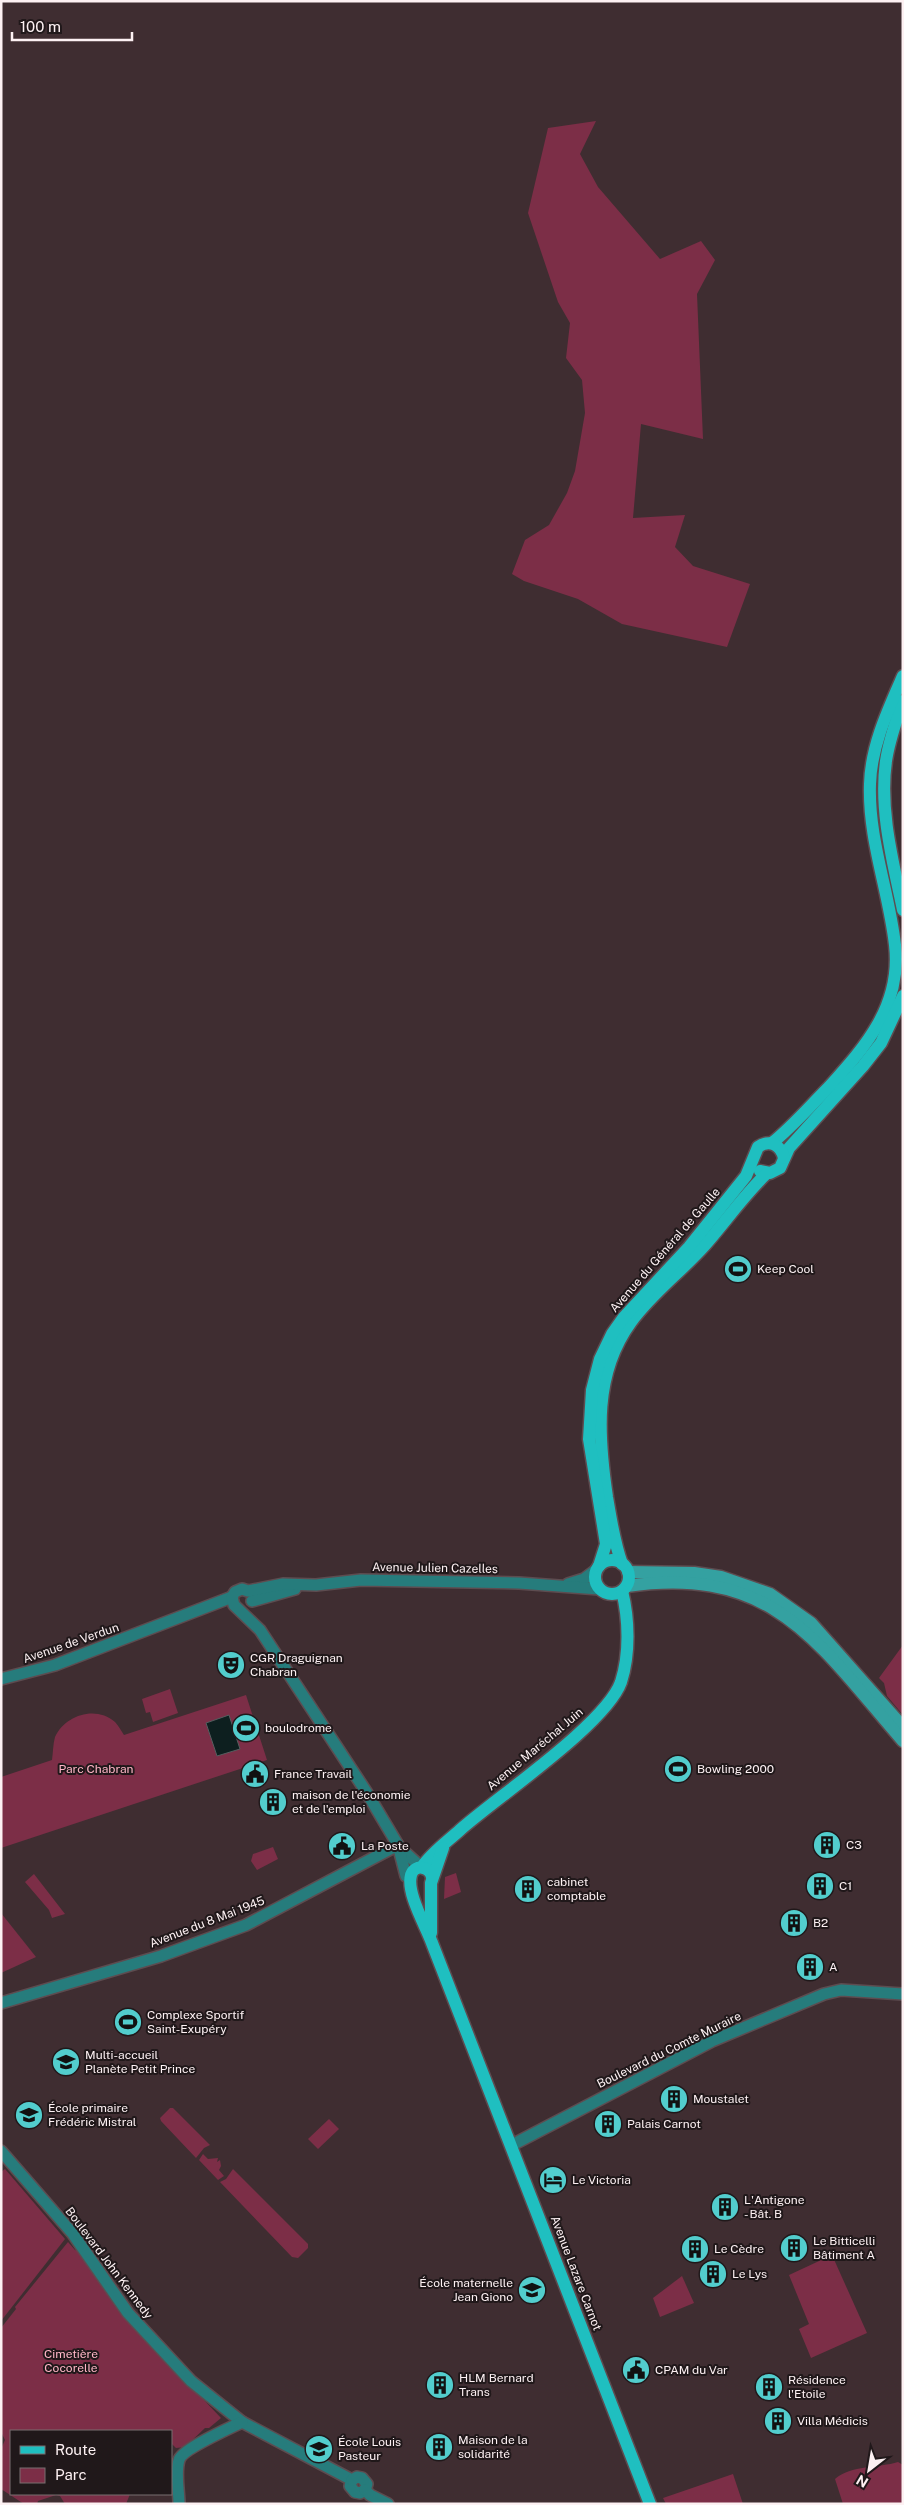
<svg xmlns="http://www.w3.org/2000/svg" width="904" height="2505" font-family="'Public Sans',sans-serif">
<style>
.green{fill:#7c2e47}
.water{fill:#0d1f1f;stroke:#555e5f}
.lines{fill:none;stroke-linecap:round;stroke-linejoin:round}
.tertiary-casing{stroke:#5d4c50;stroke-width:14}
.secondary-casing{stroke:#5d4c50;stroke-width:15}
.primary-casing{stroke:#5d4c50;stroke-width:15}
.tertiary{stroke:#267c7c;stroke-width:11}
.secondary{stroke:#34a1a1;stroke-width:12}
.primary{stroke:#1fbfc0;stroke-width:12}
.labels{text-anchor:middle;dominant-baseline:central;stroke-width:4;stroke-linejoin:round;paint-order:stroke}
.street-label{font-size:12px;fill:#fdf1f3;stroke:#20181a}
.poi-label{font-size:12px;fill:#fdf1f3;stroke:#20181a;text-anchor:start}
.park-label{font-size:12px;fill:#ffb6c7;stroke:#20181a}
</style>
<rect width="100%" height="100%" fill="#3f2d31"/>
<g class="green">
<polygon points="596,121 580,154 598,187 660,259 701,241 715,260 697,294 703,439 641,424 633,518 685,515 675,547 693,566 750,584 727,647 622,624 578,599 524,581 512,574 525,540 549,525 567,493 575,471 585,413 582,380 566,358 570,323 558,302 528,213 548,128"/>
<polygon points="903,1645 903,1715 887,1696 884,1683 879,1678"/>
<polygon points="170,1689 178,1713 153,1722 150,1712 146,1713 142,1699"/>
<path d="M246 1695 267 1760 1 1848V1777L52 1760C53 1753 53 1744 55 1737 65 1715 96 1705 115 1722 119 1726 121 1731 124 1735Z"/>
<polygon points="273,1847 278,1859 257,1870 251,1861 253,1854"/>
<polygon points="456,1873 461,1892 444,1899 445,1877"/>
<polygon points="34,1874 65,1914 52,1918 49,1910 25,1882"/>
<polygon points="1,1913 36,1957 1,1973"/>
<polygon points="170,2108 173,2108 210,2145 204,2148 196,2158 161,2121 160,2118"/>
<polygon points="329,2119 339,2129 318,2149 308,2139"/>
<polygon points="203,2154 208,2159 218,2158 217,2162 220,2160 221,2166 219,2170 224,2176 218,2180 199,2160"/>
<polygon points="5,2169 65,2239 1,2321 1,2172"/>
<polygon points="233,2169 308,2244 308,2248 298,2258 292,2257 220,2182 226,2179"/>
<polygon points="68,2242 75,2250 80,2251 127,2319 221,2418 209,2428 205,2428 185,2447 176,2448 171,2443 171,2431 11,2431 11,2494 130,2494 126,2504 65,2504 60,2496 56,2495 38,2501 37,2504 24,2504 1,2489 1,2449 5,2440 1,2432 1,2328 16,2309 15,2307"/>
<polygon points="832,2255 867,2333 811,2358 799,2329 809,2324 789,2275"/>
<polygon points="682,2276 694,2303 660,2317 653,2298"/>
<path d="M898 2462 903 2465V2504H843L835 2479C851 2465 879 2468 898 2462Z"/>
<polygon points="733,2474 743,2504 666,2504 663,2498"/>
</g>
<polygon class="water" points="229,1715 240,1749 217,1756 206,1723"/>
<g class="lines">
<defs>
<g id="tertiary">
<polyline points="568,1584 584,1579 596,1570"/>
<polyline points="252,1601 295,1589"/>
<polyline points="1,1679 55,1665 232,1597"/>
<polyline points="399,1847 421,1867"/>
<polyline points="411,1878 406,1876 398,1845 367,1793 260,1630 234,1605 232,1597 235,1592 242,1589 248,1591 283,1584 316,1585 361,1580 519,1583 599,1589"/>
<polyline points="1,2003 161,1956 246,1925 398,1845"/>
<polyline points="512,2145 712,2041 824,1994 841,1990 903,1994"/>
<polyline points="1,2151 73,2234 128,2313 191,2381 242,2422 352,2480"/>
<polyline points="352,2480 350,2486 355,2492 360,2493 365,2490"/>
<polyline points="352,2480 357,2477 362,2478 367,2484 365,2490"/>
<polyline points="365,2490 370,2495 388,2504"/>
<path d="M179 2504C179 2491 175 2473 179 2460 182 2449 230 2428 242 2422"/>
</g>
<g id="secondary">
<polyline points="628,1572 694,1573 721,1577 770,1594 811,1623 903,1727"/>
<path d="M627 1586C774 1565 817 1642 903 1741"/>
</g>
<g id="primary">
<path d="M903 701C896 721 889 740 886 761 879 810 893 862 903 910"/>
<path d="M772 1143C793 1126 810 1106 829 1087 866 1046 902 1005 895 945 889 891 868 839 870 784 871 746 888 710 903 676"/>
<polyline points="760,1171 770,1173 780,1168 789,1148 863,1066 881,1043 903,996"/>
<circle cx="612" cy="1577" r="17"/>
<path d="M622 1564C614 1542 611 1520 607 1497 598 1436 593 1374 631 1322 652 1293 681 1272 705 1245 726 1221 744 1195 767 1173"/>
<path d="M599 1566 606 1544 589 1439 592 1390 600 1359 612 1334 624 1317 689 1247 746 1176 758 1147C770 1139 781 1145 784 1158"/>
<path d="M422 1867C431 1853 448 1841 460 1830 497 1797 606 1724 621 1682 630 1654 629 1619 622 1591"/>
<path d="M432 1877C430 1867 415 1863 411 1875 406 1893 426 1926 432 1943 504 2130 578 2317 650 2504"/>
<polyline points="431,1933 431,1883 443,1848"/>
</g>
</defs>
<use href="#tertiary" class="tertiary-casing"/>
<use href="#secondary" class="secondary-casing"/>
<use href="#primary" class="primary-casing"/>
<use href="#tertiary" class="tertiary"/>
<use href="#secondary" class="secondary"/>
<use href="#primary" class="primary"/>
</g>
<defs>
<symbol id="stadium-disc" viewBox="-11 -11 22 22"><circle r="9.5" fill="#52cdcd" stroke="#20181a"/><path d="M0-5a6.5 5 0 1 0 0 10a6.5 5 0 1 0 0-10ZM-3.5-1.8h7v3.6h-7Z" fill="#111"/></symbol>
<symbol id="theatre-disc" viewBox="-11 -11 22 22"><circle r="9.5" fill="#52cdcd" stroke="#20181a"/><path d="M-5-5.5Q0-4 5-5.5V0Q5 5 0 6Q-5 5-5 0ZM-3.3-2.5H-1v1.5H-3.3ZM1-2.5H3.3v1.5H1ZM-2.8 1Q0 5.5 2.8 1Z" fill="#111"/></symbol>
<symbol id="civic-disc" viewBox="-11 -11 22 22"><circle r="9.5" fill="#52cdcd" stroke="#20181a"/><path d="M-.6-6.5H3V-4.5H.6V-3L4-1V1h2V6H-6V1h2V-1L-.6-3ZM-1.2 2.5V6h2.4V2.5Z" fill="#111"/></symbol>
<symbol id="building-disc" viewBox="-11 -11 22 22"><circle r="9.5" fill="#52cdcd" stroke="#20181a"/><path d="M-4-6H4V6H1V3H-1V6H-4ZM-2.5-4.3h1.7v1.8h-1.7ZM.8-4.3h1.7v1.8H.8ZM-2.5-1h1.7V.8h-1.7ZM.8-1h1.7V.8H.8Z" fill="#111"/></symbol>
<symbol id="school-disc" viewBox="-11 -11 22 22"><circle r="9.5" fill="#52cdcd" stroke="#20181a"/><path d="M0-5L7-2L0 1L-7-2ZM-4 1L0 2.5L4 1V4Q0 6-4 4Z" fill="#111"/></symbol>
<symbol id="hotel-disc" viewBox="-11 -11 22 22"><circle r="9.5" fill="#52cdcd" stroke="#20181a"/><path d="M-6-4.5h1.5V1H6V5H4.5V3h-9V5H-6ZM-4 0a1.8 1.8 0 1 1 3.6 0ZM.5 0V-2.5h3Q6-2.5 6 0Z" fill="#111"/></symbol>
</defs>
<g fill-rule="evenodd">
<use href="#stadium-disc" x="722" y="1253" width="32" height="32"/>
<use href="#theatre-disc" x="215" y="1649" width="32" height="32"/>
<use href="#stadium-disc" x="230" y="1712" width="32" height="32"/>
<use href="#stadium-disc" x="662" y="1753" width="32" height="32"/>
<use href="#civic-disc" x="239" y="1758" width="32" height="32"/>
<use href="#building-disc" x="257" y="1786" width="32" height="32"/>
<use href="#building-disc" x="811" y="1829" width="32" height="32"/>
<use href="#civic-disc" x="326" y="1830" width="32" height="32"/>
<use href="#building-disc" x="804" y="1870" width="32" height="32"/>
<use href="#building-disc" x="512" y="1873" width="32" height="32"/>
<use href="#building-disc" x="778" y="1907" width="32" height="32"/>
<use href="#building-disc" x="794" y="1951" width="32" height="32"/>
<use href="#stadium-disc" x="112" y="2006" width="32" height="32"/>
<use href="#school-disc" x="50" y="2046" width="32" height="32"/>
<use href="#building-disc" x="658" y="2083" width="32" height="32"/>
<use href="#school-disc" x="13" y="2099" width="32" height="32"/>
<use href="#building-disc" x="592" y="2108" width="32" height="32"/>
<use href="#hotel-disc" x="537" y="2164" width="32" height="32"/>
<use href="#building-disc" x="709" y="2191" width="32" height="32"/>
<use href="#building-disc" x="778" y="2232" width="32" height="32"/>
<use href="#building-disc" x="679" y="2233" width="32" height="32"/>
<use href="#building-disc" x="697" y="2258" width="32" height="32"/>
<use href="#school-disc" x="516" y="2274" width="32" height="32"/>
<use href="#civic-disc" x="620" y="2354" width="32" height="32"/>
<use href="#building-disc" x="424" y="2369" width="32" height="32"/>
<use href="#building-disc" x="753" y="2371" width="32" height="32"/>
<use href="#building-disc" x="762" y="2405" width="32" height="32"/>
<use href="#building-disc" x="423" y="2431" width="32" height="32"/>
<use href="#school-disc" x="303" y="2433" width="32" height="32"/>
</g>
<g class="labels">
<g class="street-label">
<text transform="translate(665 1250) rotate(-49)">Avenue du Général de Gaulle</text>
<text transform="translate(435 1568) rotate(1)">Avenue Julien Cazelles</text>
<text transform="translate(71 1643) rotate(-19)">Avenue de Verdun</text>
<text transform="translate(535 1749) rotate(-40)">Avenue Maréchal Juin</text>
<text transform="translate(207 1922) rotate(-21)">Avenue du 8 Mai 1945</text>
<text transform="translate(669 2050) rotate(-26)">Boulevard du Comte Muraire</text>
<text transform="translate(109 2263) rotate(53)">Boulevard John Kennedy</text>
<text transform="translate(576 2273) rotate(69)">Avenue Lazare Carnot</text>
</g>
<g class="poi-label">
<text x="757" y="1269">Keep Cool</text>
<text x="250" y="1658">CGR Draguignan<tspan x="250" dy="14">Chabran</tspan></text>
<text x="265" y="1728">boulodrome</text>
<text x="697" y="1769">Bowling 2000</text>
<text x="274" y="1774">France Travail</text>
<text x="292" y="1795">maison de l'économie<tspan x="292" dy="14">et de l'emploi</tspan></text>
<text x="846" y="1845">C3</text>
<text x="361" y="1846">La Poste</text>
<text x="547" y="1882">cabinet<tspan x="547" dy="14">comptable</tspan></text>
<text x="839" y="1886">C1</text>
<text x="813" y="1923">B2</text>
<text x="829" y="1967">A</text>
<text x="147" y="2015">Complexe Sportif<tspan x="147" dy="14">Saint-Exupéry</tspan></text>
<text x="85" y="2055">Multi-accueil<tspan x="85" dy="14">Planète Petit Prince</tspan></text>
<text x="693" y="2099">Moustalet</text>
<text x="48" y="2108">École primaire<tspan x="48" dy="14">Frédéric Mistral</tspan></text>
<text x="627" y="2124">Palais Carnot</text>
<text x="572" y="2180">Le Victoria</text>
<text x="744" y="2200">L'Antigone<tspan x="744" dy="14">- Bât. B</tspan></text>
<text x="813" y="2241">Le Bitticelli<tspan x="813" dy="14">Bâtiment A</tspan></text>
<text x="714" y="2249">Le Cèdre</text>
<text x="732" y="2274">Le Lys</text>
<text x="513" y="2283" text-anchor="end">École maternelle<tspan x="513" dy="14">Jean Giono</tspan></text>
<text x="655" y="2370">CPAM du Var</text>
<text x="459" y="2378">HLM Bernard<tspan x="459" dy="14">Trans</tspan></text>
<text x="788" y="2380">Résidence<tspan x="788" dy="14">l'Etoile</tspan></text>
<text x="797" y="2421">Villa Médicis</text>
<text x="458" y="2440">Maison de la<tspan x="458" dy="14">solidarité</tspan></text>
<text x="338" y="2442">École Louis<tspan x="338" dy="14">Pasteur</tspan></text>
</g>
<g class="park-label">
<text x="96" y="1769">Parc Chabran</text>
<text x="71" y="2354">Cimetière<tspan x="71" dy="14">Cocorelle</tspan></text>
</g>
</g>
<rect width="904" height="2505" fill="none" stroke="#fdf1f3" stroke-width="5"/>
<rect x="10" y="2430" width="162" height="65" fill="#20181a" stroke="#786f71"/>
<rect x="20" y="2446" width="25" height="8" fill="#1fbfc0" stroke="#786f71"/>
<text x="55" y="2455" font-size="15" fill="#fdf1f3">Route</text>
<rect x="20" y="2468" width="25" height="15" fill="#7c2e47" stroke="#786f71"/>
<text x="55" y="2480" font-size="15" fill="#fdf1f3">Parc</text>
<g transform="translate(869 2470) rotate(211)" stroke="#20181a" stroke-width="4" paint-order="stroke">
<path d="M0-4L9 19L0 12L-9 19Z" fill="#fdf1f3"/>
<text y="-8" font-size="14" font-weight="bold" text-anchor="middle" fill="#fdf1f3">N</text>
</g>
<path d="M12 32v8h120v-8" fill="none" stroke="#fdf1f3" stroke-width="2.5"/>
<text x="20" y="32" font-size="15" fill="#fdf1f3" stroke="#20181a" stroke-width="4" paint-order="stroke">100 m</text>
</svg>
